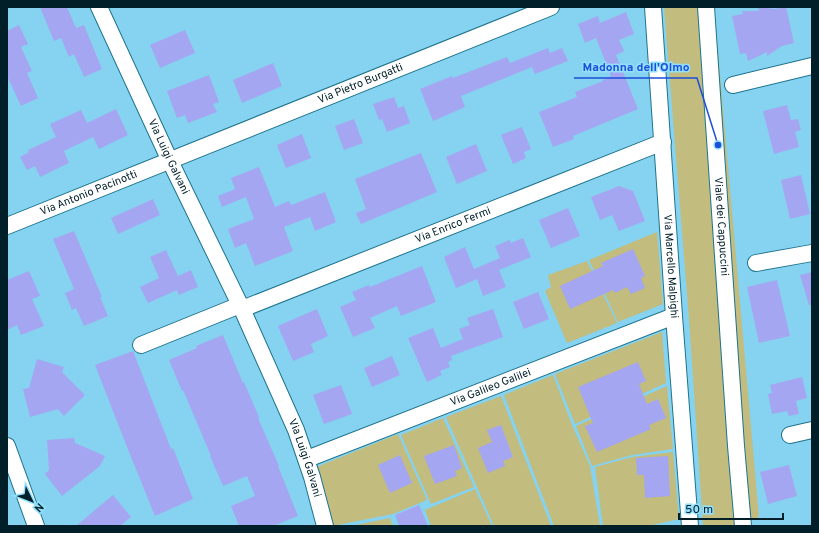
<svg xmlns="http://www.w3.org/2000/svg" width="819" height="533" font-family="Overpass,sans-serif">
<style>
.green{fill:#c2bc7e}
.building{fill:#a5a6f1}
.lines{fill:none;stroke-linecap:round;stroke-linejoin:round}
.street-casing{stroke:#1e738d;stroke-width:18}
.street{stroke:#fff;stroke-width:16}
.labels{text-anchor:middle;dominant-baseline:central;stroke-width:3;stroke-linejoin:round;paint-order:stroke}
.street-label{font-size:11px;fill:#001f29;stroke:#92e0fd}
.leader{fill:none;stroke:#1d4ed8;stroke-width:1.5}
.callout-dot{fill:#1d4ed8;stroke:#92e0fd;stroke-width:1.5}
.callout-label{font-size:12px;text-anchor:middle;font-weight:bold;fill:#1d4ed8;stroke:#92e0fd;stroke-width:3;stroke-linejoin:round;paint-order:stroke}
</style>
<rect width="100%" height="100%" fill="#85d3f0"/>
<g class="green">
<polygon points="664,7 714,7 759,517 751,519 751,526 703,526 689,319"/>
<polygon points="657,232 663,304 618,322 589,260"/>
<polygon points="587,261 617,323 567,343 545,291 551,287 548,275"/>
<polygon points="662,332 666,383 575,424 555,374"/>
<polygon points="553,375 572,425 590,466 600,526 554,526 504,395"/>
<polygon points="667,386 673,449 632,455 592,466 576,426"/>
<polygon points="501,396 551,526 494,526 446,417"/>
<polygon points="443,418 474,487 431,504 401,435"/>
<polygon points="398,434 427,500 393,514 332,526 314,468"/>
<polygon points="673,452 679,519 648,526 603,526 595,467 632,457"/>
<polygon points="475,489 492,526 431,526 425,510"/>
<polygon points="390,518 393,526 351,526"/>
</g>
<g class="building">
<polygon points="40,7 67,7 76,28 84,25 102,69 84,77 74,54 69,57 61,38 54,41"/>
<polygon points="758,7 774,9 786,7 794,43 782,46 767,56 767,52 748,61 746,53 740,54 732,16 743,14 742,11 759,11"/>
<polygon points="626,12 634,34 619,40 624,51 616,55 638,109 573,136 574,139 553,147 539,112 577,97 575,92 603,81 603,80 611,76 596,38 585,43 578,24 598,16 600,23"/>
<polygon points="19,25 28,44 21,47 32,71 27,73 38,98 21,106 7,76 7,31"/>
<polygon points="185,30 195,53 160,68 150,45"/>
<polygon points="548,48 550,53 562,48 568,61 535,74 532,67 461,96 465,107 433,121 420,89 452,76 453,78 507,57 510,63"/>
<polygon points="273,63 282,86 242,103 233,80"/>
<polygon points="209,75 219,102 213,104 217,112 188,123 185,115 177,118 167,91"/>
<polygon points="394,97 398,108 404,106 410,123 387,132 382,119 379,120 373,104"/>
<polygon points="787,105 791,120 798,119 801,130 795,132 799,147 774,154 763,111"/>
<polygon points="116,109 128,135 99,149 93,137 64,151 69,163 40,177 35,166 27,170 20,157 29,152 28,150 56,137 50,124 81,110 87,123"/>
<polygon points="354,119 363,143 344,150 335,126"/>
<polygon points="522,127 531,149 524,152 526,158 513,164 501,135"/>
<polygon points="302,134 311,158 286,168 277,145"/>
<polygon points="476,144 487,171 457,184 446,157"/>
<polygon points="421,153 437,192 361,224 356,213 366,209 355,179"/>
<polygon points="259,167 275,207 289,201 291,205 325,192 336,222 315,231 310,217 284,227 293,251 255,266 246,243 235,248 228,229 254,219 246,197 222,207 218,196 235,189 231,178"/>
<polygon points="801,175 810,214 790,219 781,180"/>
<polygon points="619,186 633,191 645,221 619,231 612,215 600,220 591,197"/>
<polygon points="153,199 160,215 118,234 111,218"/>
<polygon points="568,208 580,236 551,248 539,220"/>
<polygon points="74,231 102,297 100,297 108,316 84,326 76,308 72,310 65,293 74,289 53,239"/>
<polygon points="523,238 531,257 499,270 506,287 483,296 477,279 456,288 444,257 465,247 474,269 500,258 495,246 510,240 511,243"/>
<polygon points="633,249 645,276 641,278 645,288 631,294 627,287 615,293 613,290 570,309 560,286 603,266 601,263"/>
<polygon points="166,250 178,276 191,270 198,287 179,295 177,290 148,303 140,287 159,278 150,257"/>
<polygon points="422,266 436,302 401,316 397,306 370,318 375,328 353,337 340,307 356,300 352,292 369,285 370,287"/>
<polygon points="29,271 40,296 32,299 44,326 21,335 17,325 7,330 7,280"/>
<polygon points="812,272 812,305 809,305 800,275"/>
<polygon points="777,280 790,336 759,343 747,287"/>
<polygon points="538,292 549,319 524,329 513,302"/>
<polygon points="317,309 328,336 311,344 314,352 293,361 278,326"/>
<polygon points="493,309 503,337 451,356 452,360 448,362 450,367 440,371 442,375 427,382 408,338 433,328 441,348 463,339 459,329 470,325 467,318"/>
<polygon points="223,335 243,383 244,382 259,417 258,418 279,466 278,466 298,516 273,526 239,526 231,506 255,496 247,476 223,486 210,456 211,456 183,390 182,391 169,360 197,348 196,346"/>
<polygon points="133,351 171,449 173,448 193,499 155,516 129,452 95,365"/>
<polygon points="392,356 400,375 372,387 364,368"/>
<polygon points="37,359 64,367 62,372 85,395 64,416 58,409 30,417 23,389 29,388"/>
<polygon points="638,362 646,381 639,384 647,404 658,399 666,418 649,425 651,429 597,452 585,426 593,423 578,387"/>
<polygon points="802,377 807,398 796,401 799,414 789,416 787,411 772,414 768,394 772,393 770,385"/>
<polygon points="341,385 352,414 324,424 313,395"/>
<polygon points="501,425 513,457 503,461 505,466 488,473 478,448 492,442 487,430"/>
<polygon points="74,438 75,443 105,456 100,466 62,496 45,474 49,470 47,440"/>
<polygon points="454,445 462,468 455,471 457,476 435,484 424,456"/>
<polygon points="400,455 412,483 390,493 378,465"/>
<polygon points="668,456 670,496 645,498 644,475 637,475 636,458"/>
<polygon points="789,465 797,496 768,504 760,472"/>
<polygon points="113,495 131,517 120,526 76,526"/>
<polygon points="419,505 428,526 399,526 395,515"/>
</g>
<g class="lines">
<defs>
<g id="street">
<path id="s1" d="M99 7 170 161 242 309 296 430 312 477 325 526"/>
<path id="s2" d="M653 7 674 316 690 526"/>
<path id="s3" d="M706 7 736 446 743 526"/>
<polyline points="733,85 812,66"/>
<path id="s4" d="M7 226 551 7"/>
<polyline points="756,263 812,253"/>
<path id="s5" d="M242 309 663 142"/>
<polyline points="141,345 240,305"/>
<polyline points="790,435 812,430"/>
<polyline points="7,446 36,526"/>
<path id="s6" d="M307 459 674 316"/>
</g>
</defs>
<use href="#street" class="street-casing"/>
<use href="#street" class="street"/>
</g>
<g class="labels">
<g class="street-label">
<text stroke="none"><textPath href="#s4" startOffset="381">Via Pietro Burgatti</textPath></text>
<text stroke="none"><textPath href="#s1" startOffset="165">Via Luigi Galvani</textPath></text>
<text stroke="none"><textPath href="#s4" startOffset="88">Via Antonio Pacinotti</textPath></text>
<text stroke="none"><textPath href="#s5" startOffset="227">Via Enrico Fermi</textPath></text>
<text stroke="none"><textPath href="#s3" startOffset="220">Viale dei Cappuccini</textPath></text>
<text stroke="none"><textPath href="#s2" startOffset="260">Via Marcello Malpighi</textPath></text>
<text stroke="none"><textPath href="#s6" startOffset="197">Via Galileo Galilei</textPath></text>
<text stroke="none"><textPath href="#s1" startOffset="496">Via Luigi Galvani</textPath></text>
</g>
</g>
<path class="leader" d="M718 145L697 78H574"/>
<circle class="callout-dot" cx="718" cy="145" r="4"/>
<g class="callout-label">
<text x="636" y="71">Madonna dell'Olmo</text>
</g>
<rect width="819" height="533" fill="none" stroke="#001f29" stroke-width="16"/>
<g transform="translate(32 501) rotate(133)" stroke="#92e0fd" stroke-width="3" paint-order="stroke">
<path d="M0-3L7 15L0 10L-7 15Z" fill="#001f29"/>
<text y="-6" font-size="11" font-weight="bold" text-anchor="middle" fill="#001f29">N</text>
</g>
<path d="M679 513v6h104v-6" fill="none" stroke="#001f29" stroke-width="2"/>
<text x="685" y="513" font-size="12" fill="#001f29" stroke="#92e0fd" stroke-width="3" paint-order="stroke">50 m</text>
</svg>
